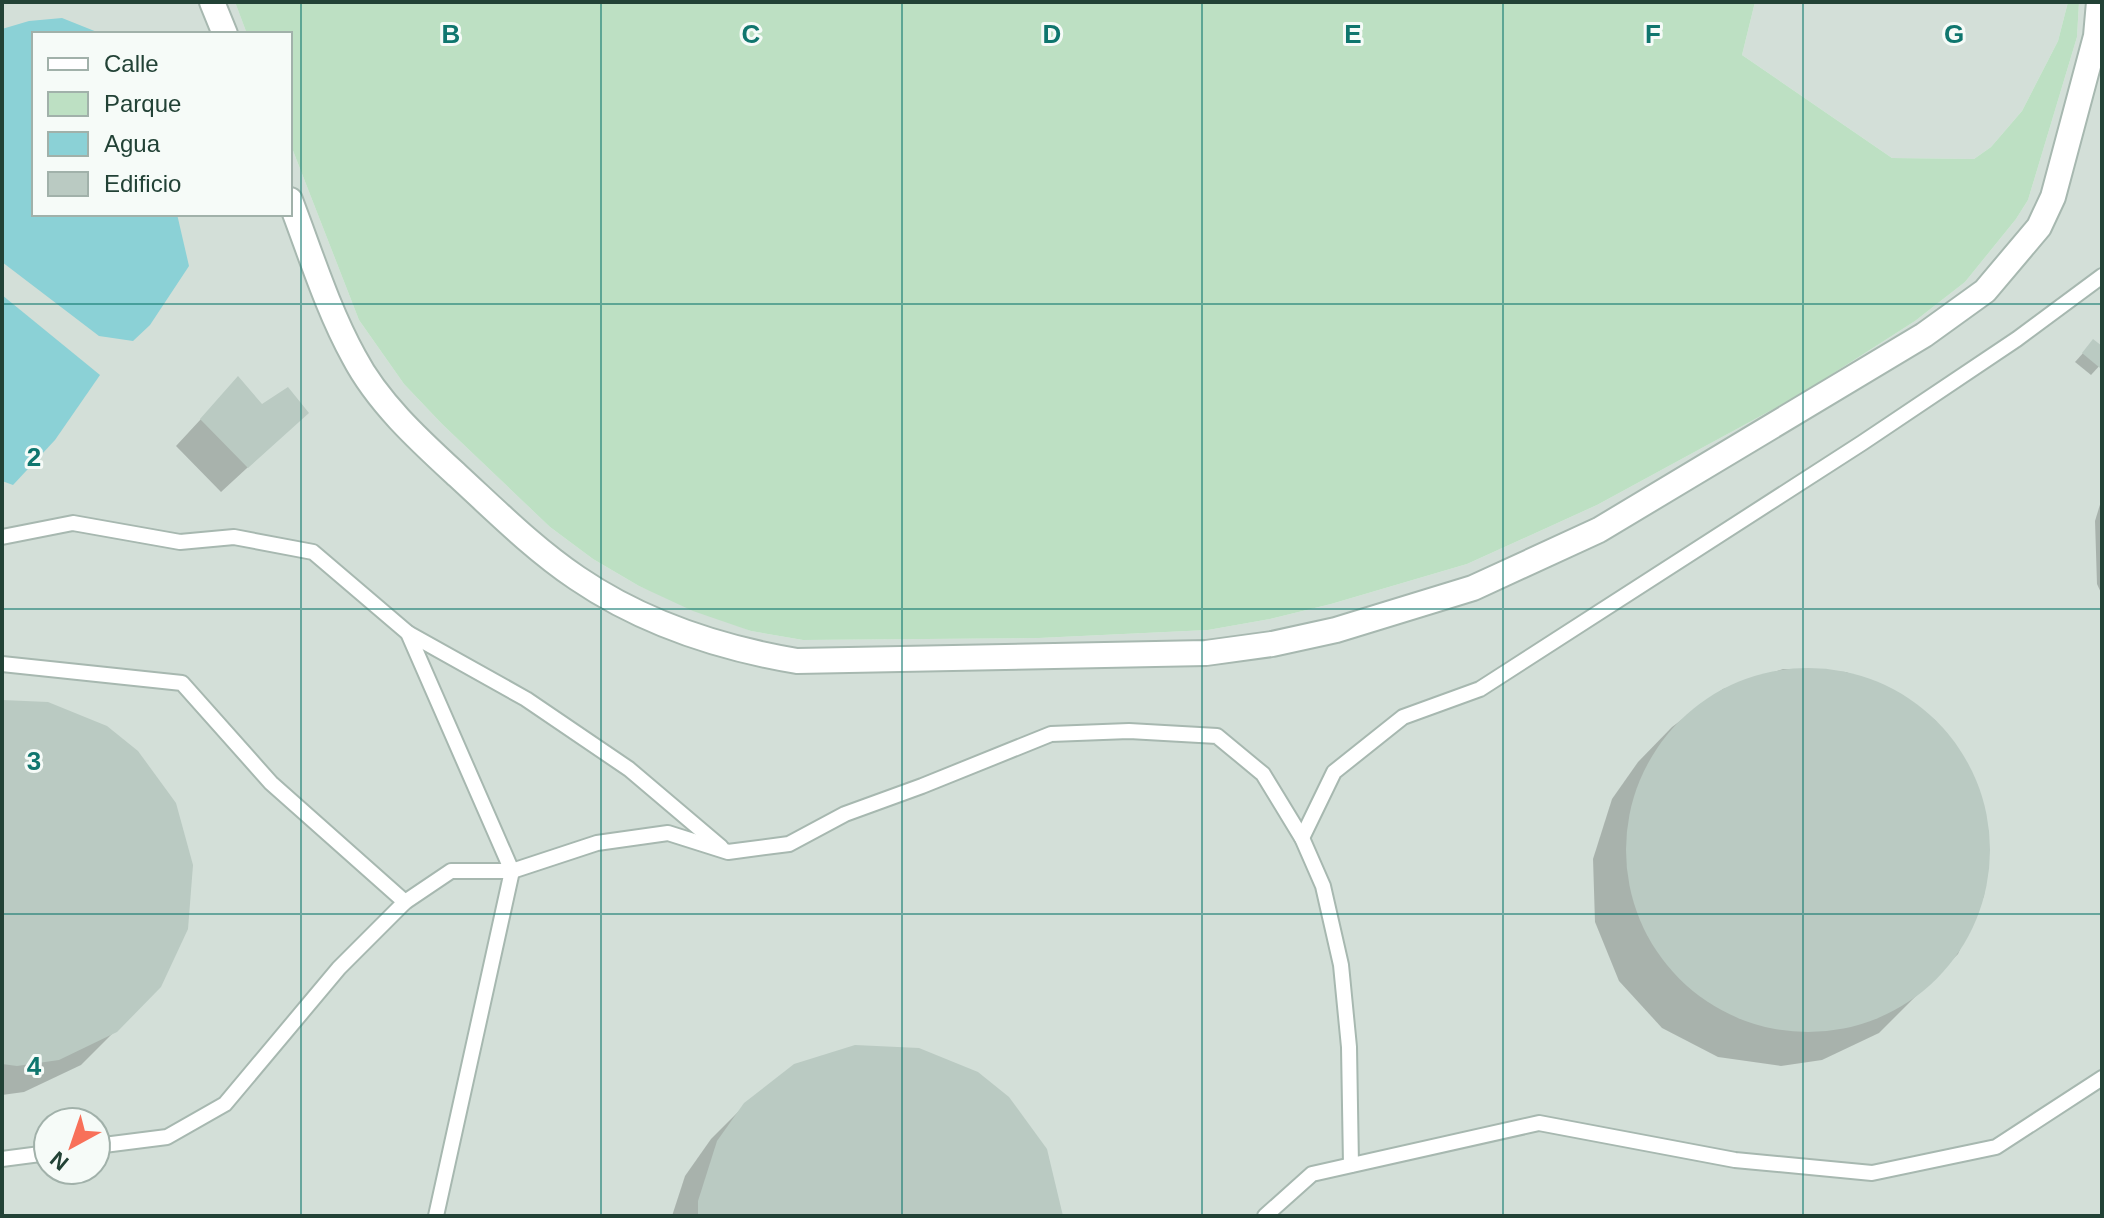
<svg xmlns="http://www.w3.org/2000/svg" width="2104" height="1218" font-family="Arial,sans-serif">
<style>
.built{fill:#d3dfd8;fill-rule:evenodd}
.green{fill:#bde0c3}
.water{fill:#8bd1d6}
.shadow{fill:#0003}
.building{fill:#bacac2}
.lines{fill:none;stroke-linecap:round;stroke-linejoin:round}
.service-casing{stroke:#a7b8b0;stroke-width:18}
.minor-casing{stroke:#a7b8b0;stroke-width:28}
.service{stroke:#fff;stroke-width:14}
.minor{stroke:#fff;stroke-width:24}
.grid{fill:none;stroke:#0f766e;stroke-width:2;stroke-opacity:0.55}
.grid-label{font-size:26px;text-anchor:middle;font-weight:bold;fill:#0f766e;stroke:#f6fbf8;stroke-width:6;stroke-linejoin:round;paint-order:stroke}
</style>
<rect width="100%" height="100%" fill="#e5efe9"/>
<g class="built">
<path d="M2 2H235L247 34H34V214H290V143L359 320 404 384 442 424 550 527 593 559 639 586 751 631 803 640 1039 638 1208 630 1270 619 1331 604 1467 564 1597 505 1801 394 1915 321 1965 282 2016 219 2028 200 2077 37 2079 2H2102V1216H2ZM48 1122H96V1170H48Z"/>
<polygon points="1755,2 2068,2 2058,41 2022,111 1991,147 1974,159 1892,158 1742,55"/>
</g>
<polygon class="green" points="235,2 1755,2 1742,55 1892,158 1974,159 1991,147 2022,111 2058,41 2068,2 2079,2 2077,37 2028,200 2016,219 1965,282 1915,321 1801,394 1597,505 1467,564 1331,604 1270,619 1208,630 1039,638 803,640 751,631 693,611 639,586 593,559 550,527 442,424 404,384 359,320 290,143 290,34 247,34"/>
<g class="water">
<polygon points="62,18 102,34 34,34 34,214 177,214 189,266 150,325 133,341 99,336 2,262 2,29 29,21"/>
<polygon points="2,295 100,375 55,440 13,485 2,481"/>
</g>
<g class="shadow">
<polygon points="2093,342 2102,349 2102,363 2091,375 2075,362"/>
<polygon points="238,379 262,407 307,413 221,492 176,446"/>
<polygon points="2102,498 2102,595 2097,584 2095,521"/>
<polygon points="1783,669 1846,672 1904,696 1935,720 1972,773 1989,833 1984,896 1958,954 1879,1033 1822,1060 1781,1066 1718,1057 1662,1028 1619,981 1595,922 1593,859 1612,799 1638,762 1672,727 1723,689"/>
<polygon points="2,702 160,986 81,1065 24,1092 2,1095"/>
<polygon points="745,1105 1045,1150 1061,1216 672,1216 685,1176 711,1139"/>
</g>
<g class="building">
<polygon points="2093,339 2102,346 2100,368 2082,353"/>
<polygon points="238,376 262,404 288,387 309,413 248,468 200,419"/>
<circle cx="1808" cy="850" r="182"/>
<polygon points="2,700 48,702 107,726 138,751 176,803 193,865 188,929 161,987 117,1032 59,1060 17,1066 2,1064"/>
<polygon points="855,1045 919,1048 978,1072 1009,1097 1047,1149 1063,1216 698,1216 698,1201 717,1141 744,1103 794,1064"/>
</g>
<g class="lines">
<defs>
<g id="service">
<polyline points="2,537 73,523 180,542 234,537 313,552 408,633 512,871 436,1216"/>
<polyline points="408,633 526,699 629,769 721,847"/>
<polyline points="2,664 182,683 271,783 405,902"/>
<polyline points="1302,838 1334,772 1403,717 1480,689 1862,443 2017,339 2102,276"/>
<polyline points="96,1146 167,1137 225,1104 339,968 405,902 451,871 512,871 597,843 668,833 728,852 789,844 845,814 922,786 1051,734 1129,731 1217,736 1263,774 1302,838 1323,886 1341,965 1349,1047 1351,1165"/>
<polyline points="2,1159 48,1153"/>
<polyline points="1265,1216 1312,1174 1539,1123 1735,1160 1872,1173 1996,1147 2102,1078"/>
</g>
<g id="minor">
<polyline points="212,2 225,34"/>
<path d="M290 200C310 252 327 308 354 357 378 403 420 441 458 476 496 511 534 549 577 578 643 623 720 648 797 661L1206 653 1272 644 1336 630 1473 588 1599 530 1924 335 1985 291 2039 227 2053 197 2096 36 2099 2"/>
</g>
</defs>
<use href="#service" class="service-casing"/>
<use href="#minor" class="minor-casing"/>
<use href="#service" class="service"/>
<use href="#minor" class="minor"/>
</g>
<path class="grid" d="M301 2V1216M601 2V1216M902 2V1216M1202 2V1216M1503 2V1216M1803 2V1216M2 304H2102M2 609H2102M2 914H2102"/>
<g class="grid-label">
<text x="451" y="43">B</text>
<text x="751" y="43">C</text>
<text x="1052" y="43">D</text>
<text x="1353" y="43">E</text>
<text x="1653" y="43">F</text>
<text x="1954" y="43">G</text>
<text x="34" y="466">2</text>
<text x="34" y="770">3</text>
<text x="34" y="1075">4</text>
</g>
<rect width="2104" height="1218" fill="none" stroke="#224236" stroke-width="8"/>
<rect x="32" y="32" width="260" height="184" fill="#f6fbf8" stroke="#a1b1aa" stroke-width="2"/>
<rect x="48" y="58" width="40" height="12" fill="#ffffff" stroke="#a1b1aa" stroke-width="2"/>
<text x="104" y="72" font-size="24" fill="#224236">Calle</text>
<rect x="48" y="92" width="40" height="24" fill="#bde0c3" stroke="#a1b1aa" stroke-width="2"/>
<text x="104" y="112" font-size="24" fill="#224236">Parque</text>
<rect x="48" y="132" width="40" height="24" fill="#8bd1d6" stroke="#a1b1aa" stroke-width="2"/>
<text x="104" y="152" font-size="24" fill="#224236">Agua</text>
<rect x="48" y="172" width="40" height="24" fill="#bacac2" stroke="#a1b1aa" stroke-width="2"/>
<text x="104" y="192" font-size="24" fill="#224236">Edificio</text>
<g transform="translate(72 1146) rotate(220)"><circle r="38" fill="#f6fbf8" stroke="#a1b1aa" stroke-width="2"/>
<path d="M0-6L14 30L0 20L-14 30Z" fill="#f87059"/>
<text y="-12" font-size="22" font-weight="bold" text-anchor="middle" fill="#224236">N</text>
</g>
</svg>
